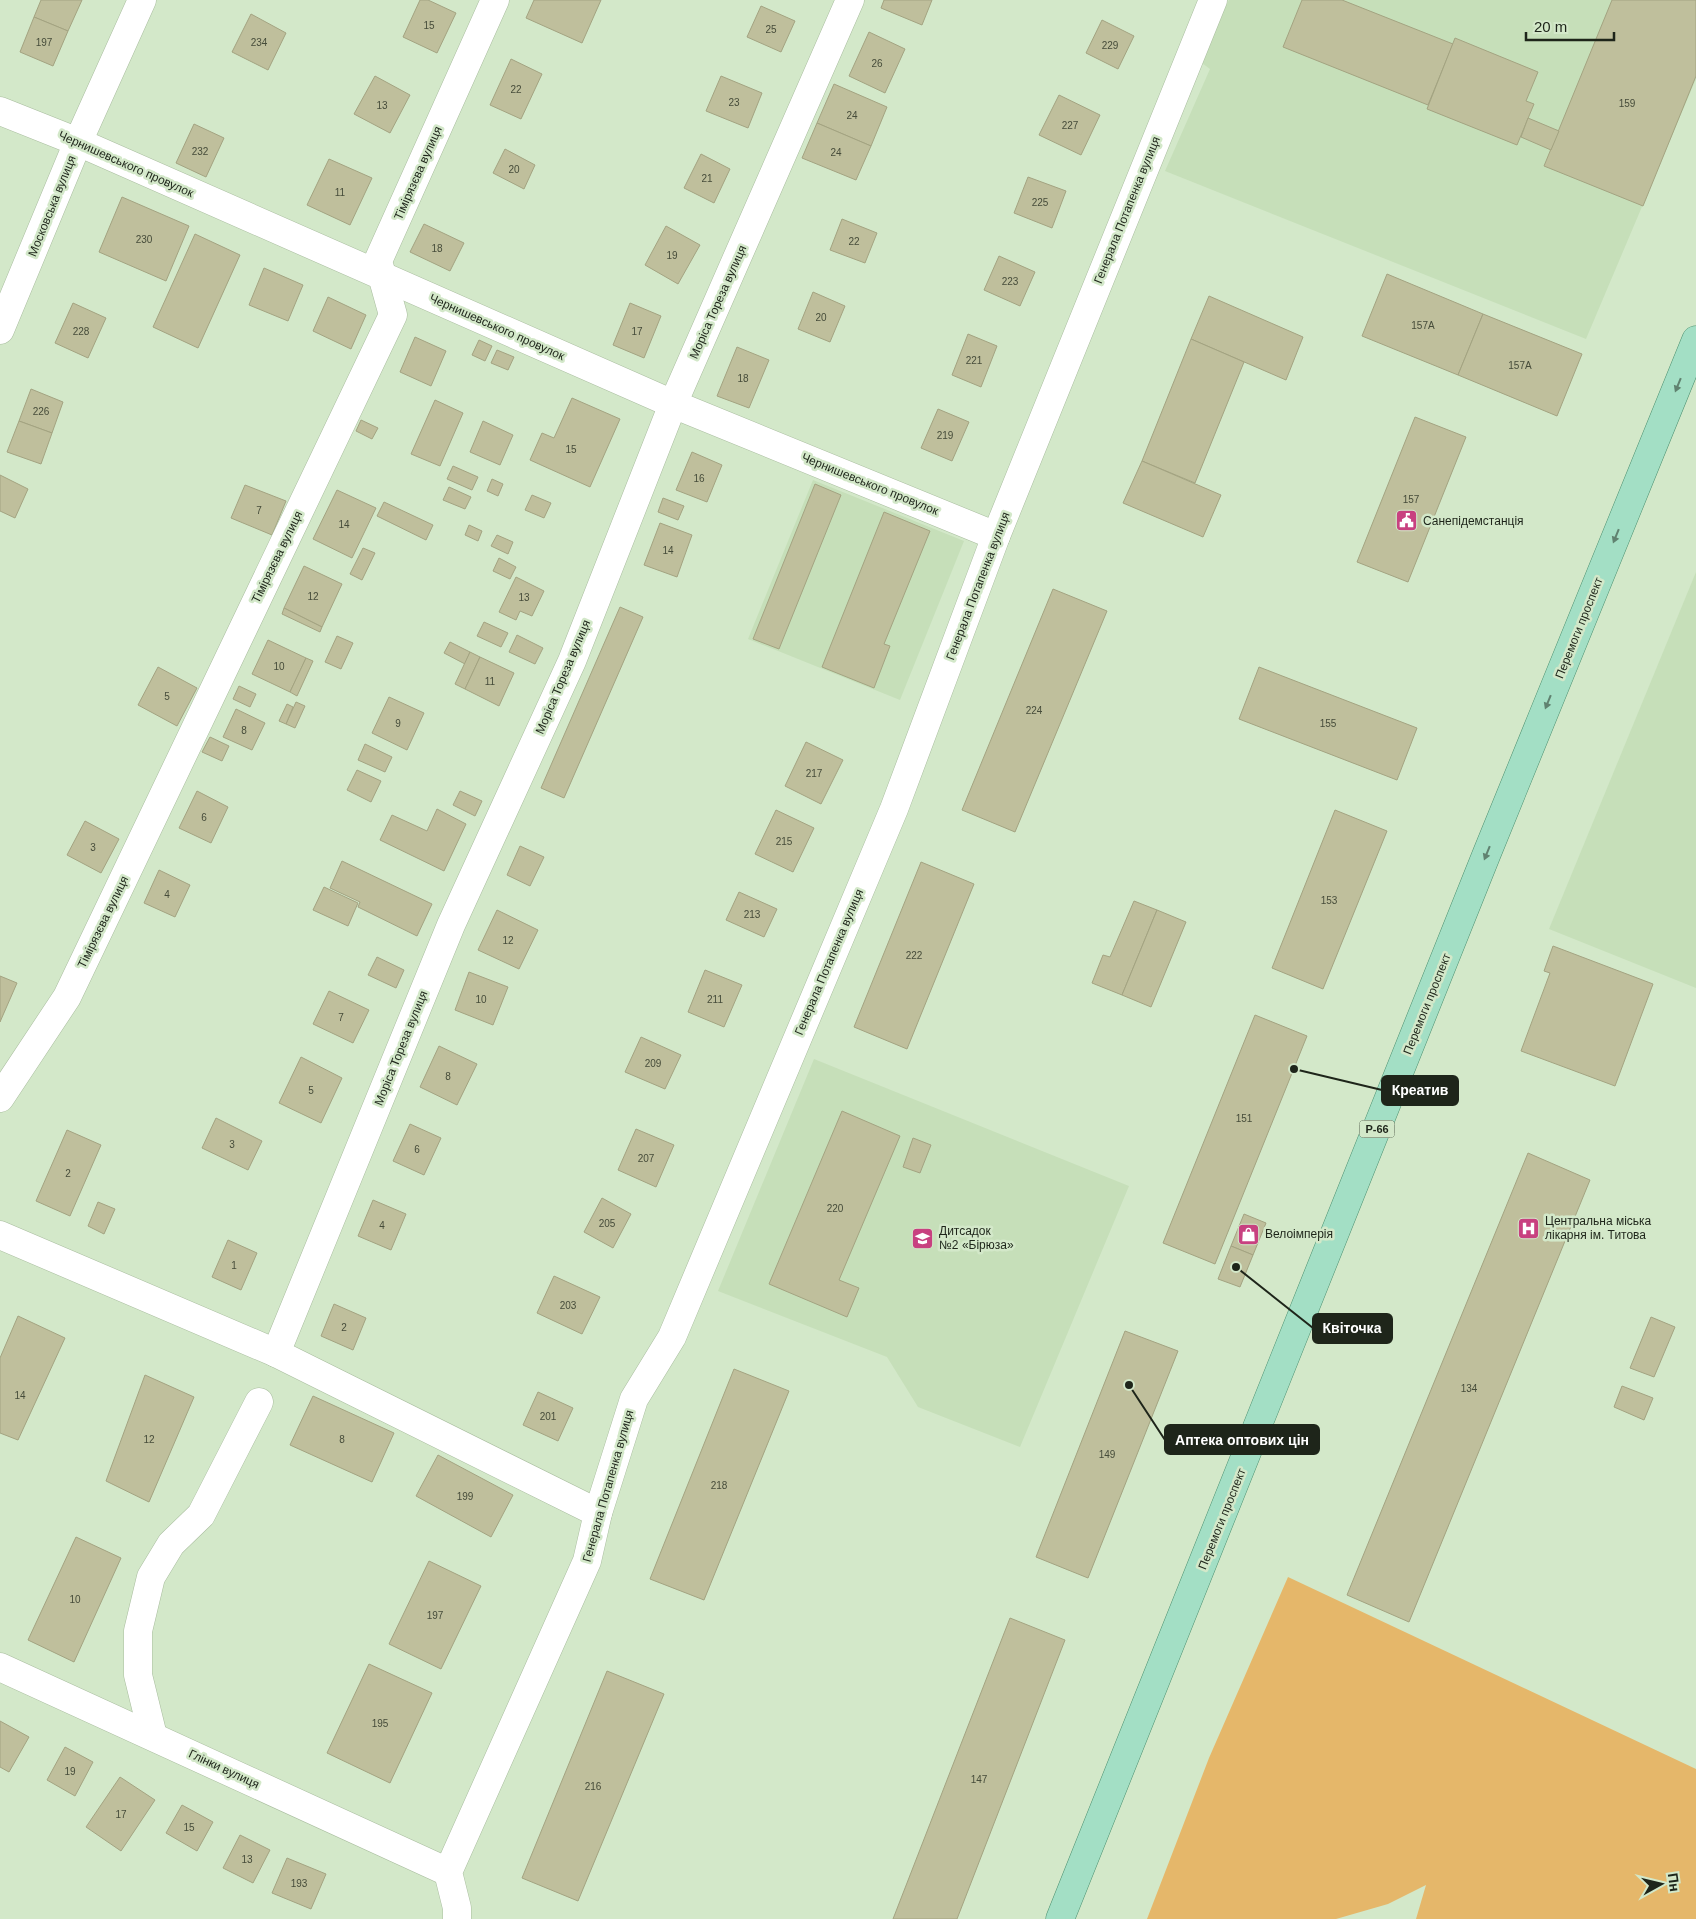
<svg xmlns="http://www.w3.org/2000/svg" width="1696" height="1919" font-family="Helvetica,sans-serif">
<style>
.built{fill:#c6dfb9}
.green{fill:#e5b76a}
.building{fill:#bfbf9c;stroke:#a3a381}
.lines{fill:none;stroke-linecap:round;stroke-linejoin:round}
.minor-casing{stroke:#a9bd9f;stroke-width:29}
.primary-casing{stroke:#4d9070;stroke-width:29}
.minor{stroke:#fff;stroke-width:28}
.primary{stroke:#a3dfc5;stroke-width:28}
.oneway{fill:#608270}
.labels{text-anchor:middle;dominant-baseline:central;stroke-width:5;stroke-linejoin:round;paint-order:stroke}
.number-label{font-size:10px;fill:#464c3a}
.shield{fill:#d3e8c9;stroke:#54604e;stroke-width:1}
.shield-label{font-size:11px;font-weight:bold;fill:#1e251a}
.street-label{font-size:12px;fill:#1e251a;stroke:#d3e8c9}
.poi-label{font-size:12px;fill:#1e251a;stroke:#d3e8c9;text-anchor:start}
.leader{fill:none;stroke:#1e251a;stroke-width:2}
.callout-dot{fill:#1e251a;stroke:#d3e8c9;stroke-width:2}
.callout{fill:#1e251a;stroke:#1e251a;stroke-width:2}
.callout-label{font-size:14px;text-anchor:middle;font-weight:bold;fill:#fff}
</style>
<rect width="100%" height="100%" fill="#d3e8c9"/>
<g class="built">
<polygon points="1229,0 1696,0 1696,79 1586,339 1165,171 1210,69 1198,60"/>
<polygon points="813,480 964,541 900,700 748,639"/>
<polygon points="1696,572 1696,988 1549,929"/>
<polygon points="814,1059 1129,1186 1020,1447 918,1407 887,1357 718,1291"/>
</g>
<polygon class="green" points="1288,1577 1696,1769 1696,1919 1416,1919 1426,1885 1388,1904 1336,1919 1147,1919 1209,1758"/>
<g class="building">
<polygon points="41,0 82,0 68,31 34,17"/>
<polygon points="420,0 428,0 456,13 437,53 403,37"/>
<polygon points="534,0 601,0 582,43 526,18"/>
<polygon points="884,0 932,0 922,25 881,8"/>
<polygon points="1302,0 1342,0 1453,44 1428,105 1283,47"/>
<polygon points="1612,0 1696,0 1696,76 1643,206 1544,166"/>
<polygon points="761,6 795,21 781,52 747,37"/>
<polygon points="251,14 286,33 268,70 232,52"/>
<polygon points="34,17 68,31 53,66 20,52"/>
<polygon points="1102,20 1134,36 1118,69 1086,53"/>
<polygon points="869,32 905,49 885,93 849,76"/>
<polygon points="1455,38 1538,72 1526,101 1534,104 1517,145 1427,109"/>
<polygon points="511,59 542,74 521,119 490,105"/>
<polygon points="375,76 410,95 390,133 354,114"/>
<polygon points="721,76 762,93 748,128 706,111"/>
<polygon points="834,84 887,107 871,146 817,123"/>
<polygon points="1059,95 1100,115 1081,155 1039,135"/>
<polygon points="1528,118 1559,131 1551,150 1521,137"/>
<polygon points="817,123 871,146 856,180 802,158"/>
<polygon points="194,124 224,138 206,177 176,163"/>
<polygon points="505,149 535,165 524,189 493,173"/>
<polygon points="701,154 730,169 714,203 684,188"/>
<polygon points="329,159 372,178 350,225 307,205"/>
<polygon points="1028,177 1066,191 1052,228 1014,213"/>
<polygon points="122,197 189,226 166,281 99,252"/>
<polygon points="842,219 877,233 865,263 830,250"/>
<polygon points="424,224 464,243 450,271 410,252"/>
<polygon points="666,226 700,245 678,284 645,265"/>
<polygon points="195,234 240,255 198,348 153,327"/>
<polygon points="999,256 1035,272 1020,306 984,290"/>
<polygon points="264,268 303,285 288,321 249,305"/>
<polygon points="1387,274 1483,314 1458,375 1362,336"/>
<polygon points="813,292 845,306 830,342 798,329"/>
<polygon points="1209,296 1303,337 1286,380 1191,339"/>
<polygon points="328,297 366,315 351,349 313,331"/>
<polygon points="73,303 106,318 88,358 55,343"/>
<polygon points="630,303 661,316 644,358 613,345"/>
<polygon points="1483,314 1582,354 1557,416 1458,375"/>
<polygon points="968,334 997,346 981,387 952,375"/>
<polygon points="415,337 446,351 431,386 400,372"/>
<polygon points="1191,339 1244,362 1195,483 1142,461"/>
<polygon points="479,340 492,346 485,361 472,355"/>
<polygon points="737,347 769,360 749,408 717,396"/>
<polygon points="497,350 514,357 508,370 491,363"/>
<polygon points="31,389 63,402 52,433 19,421"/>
<polygon points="572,398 620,419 590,487 530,460 542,433 554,438"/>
<polygon points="435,400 463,413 440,466 411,454"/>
<polygon points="938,409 969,422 952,461 921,448"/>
<polygon points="1415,417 1466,437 1408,582 1357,562"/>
<polygon points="361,420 378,428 372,439 356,431"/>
<polygon points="19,421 52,433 41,464 7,452"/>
<polygon points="483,421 513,435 500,465 470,452"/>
<polygon points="692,452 722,465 707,502 676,490"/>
<polygon points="1142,461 1221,495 1203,537 1123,503"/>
<polygon points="453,466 478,477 472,490 447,479"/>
<polygon points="0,475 28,489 15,518 0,511"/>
<polygon points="492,479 503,484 498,496 487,491"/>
<polygon points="815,484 841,495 779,649 753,639"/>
<polygon points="245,485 286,501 272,535 231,518"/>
<polygon points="449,487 471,497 465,509 443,500"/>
<polygon points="337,490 376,508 352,558 313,539"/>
<polygon points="532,495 551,503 544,518 525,510"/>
<polygon points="663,498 684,506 678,520 658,512"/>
<polygon points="384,502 433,525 426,540 377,516"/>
<polygon points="884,512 930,531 884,644 890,646 874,688 822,667"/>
<polygon points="660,523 692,535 677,577 644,565"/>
<polygon points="469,525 482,531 478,541 465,535"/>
<polygon points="497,535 513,542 508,554 491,546"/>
<polygon points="363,548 375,553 362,580 350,574"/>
<polygon points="499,558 516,567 510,579 493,571"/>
<polygon points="304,566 342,584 322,627 284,608"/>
<polygon points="516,577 544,591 532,616 520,611 516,620 499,612"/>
<polygon points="1053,589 1107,611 1015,832 962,810"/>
<polygon points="620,607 643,617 564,798 541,788"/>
<polygon points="284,608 322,627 320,632 282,614"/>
<polygon points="484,622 508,633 501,647 477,636"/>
<polygon points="517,635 543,648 535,664 509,652"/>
<polygon points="337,636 353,643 341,669 325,662"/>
<polygon points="268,640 306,658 290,692 252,674"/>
<polygon points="450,642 470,652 465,664 444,653"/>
<polygon points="470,652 480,657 465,689 455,684"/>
<polygon points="480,657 514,673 499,706 465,689"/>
<polygon points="306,658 313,661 297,696 290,692"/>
<polygon points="158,667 197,688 177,726 138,705"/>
<polygon points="1259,667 1417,728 1397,780 1239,719"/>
<polygon points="239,686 256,694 250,707 233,699"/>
<polygon points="389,697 424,713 407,750 372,733"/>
<polygon points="296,702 305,706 295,728 286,724"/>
<polygon points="287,704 293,707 286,724 279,721"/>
<polygon points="236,709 265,723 252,750 223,737"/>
<polygon points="210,737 229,746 222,761 202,752"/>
<polygon points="806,742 843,760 821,804 785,786"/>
<polygon points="365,744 392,757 385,772 358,760"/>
<polygon points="357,770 381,781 371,802 347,790"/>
<polygon points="197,791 228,807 211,843 179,828"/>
<polygon points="460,791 482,801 475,816 453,805"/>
<polygon points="437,809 466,824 444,871 380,840 392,815 427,831"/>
<polygon points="776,810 814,828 793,872 755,854"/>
<polygon points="1335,810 1387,831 1323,989 1272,968"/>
<polygon points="85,821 119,839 101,873 67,855"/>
<polygon points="520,846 544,857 530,886 507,875"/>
<polygon points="342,861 432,904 417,936 358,907 360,902 330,888"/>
<polygon points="921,862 974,884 907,1049 854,1027"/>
<polygon points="159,870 190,885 175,917 144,903"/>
<polygon points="324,887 358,903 348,926 313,910"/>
<polygon points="739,892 777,909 764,937 726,920"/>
<polygon points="1134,901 1157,910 1122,995 1092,983 1103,955 1110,957"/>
<polygon points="497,910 538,930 519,969 478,950"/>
<polygon points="1157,910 1186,922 1151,1007 1122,995"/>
<polygon points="1553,946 1653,984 1615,1086 1521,1051 1550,973 1544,971"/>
<polygon points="377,957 404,970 396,988 368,975"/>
<polygon points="705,970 742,985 724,1027 688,1012"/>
<polygon points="469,972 508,987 493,1025 455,1010"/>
<polygon points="0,976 17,983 0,1022"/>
<polygon points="329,991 369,1010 353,1043 313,1024"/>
<polygon points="1255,1015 1307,1036 1215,1264 1163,1243"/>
<polygon points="641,1037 681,1055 665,1089 625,1072"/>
<polygon points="439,1046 477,1064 457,1105 420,1087"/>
<polygon points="301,1057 342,1078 321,1123 279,1103"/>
<polygon points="842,1111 900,1136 839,1280 859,1288 847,1317 769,1284"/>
<polygon points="216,1118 262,1141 248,1170 202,1148"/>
<polygon points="410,1124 441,1138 424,1175 393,1161"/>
<polygon points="636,1129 674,1145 656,1187 618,1170"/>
<polygon points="67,1130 101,1145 70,1216 36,1201"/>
<polygon points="913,1138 931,1145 920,1173 903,1167"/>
<polygon points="1528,1153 1590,1180 1409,1622 1347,1595"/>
<polygon points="602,1198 631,1214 613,1248 584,1232"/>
<polygon points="373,1200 406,1214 391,1250 358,1236"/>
<polygon points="98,1202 115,1209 104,1234 88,1226"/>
<polygon points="1244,1214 1266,1223 1253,1255 1231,1246"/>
<polygon points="228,1240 257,1253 241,1290 212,1277"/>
<polygon points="1231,1246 1253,1255 1240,1287 1218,1279"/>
<polygon points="554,1276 600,1297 582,1334 537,1313"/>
<polygon points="334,1304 366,1318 353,1350 321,1336"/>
<polygon points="18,1316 65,1338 18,1440 0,1433 0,1358"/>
<polygon points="1651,1317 1675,1327 1654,1377 1630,1368"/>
<polygon points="1125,1331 1178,1351 1088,1578 1036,1557"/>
<polygon points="734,1369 789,1391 704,1600 650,1579"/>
<polygon points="145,1375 194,1397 149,1502 106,1481"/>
<polygon points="1622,1386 1653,1398 1644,1420 1614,1407"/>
<polygon points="538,1392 573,1408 558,1441 523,1425"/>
<polygon points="313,1396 394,1433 372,1482 290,1445"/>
<polygon points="438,1455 513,1495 491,1537 416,1496"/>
<polygon points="76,1537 121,1558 74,1662 28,1640"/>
<polygon points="429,1561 481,1586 441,1669 389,1644"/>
<polygon points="1010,1618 1065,1640 957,1919 893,1919"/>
<polygon points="369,1664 432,1693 390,1783 327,1753"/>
<polygon points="607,1671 664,1694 578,1901 522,1878"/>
<polygon points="0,1721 29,1737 9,1772 0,1767"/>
<polygon points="65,1747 93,1762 75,1796 47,1780"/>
<polygon points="120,1777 155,1800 121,1851 86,1827"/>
<polygon points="182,1805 213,1822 197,1851 166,1833"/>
<polygon points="240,1835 270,1850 253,1883 223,1868"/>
<polygon points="287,1858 326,1874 311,1909 272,1893"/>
</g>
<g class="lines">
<defs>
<g id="minor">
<polyline points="0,111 78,142 673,404 996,536"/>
<polyline points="0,330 78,142 142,0"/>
<polyline points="0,1098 67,997 393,315 378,261 495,0"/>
<polyline points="0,1235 276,1353 598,1513"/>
<polyline points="276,1353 451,925 572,661 673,404 850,0"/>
<polyline points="0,1667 448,1872"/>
<polyline points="153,1736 138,1675 138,1631 151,1577 171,1544 201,1515 259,1402"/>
<polyline points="457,1919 457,1908 448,1872 587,1561 598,1513 634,1399 672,1337 894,809 996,536 1213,0"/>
</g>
<polyline id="primary" points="1060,1919 1487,853 1696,340"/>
</defs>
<use href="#minor" class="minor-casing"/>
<use href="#primary" class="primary-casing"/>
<use href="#minor" class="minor"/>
<use href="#primary" class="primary"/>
</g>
<defs><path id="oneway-solid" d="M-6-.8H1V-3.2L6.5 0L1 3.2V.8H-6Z" transform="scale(1.25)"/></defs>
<g class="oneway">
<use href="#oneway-solid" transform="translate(1678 385) rotate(112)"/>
<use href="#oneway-solid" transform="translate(1616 536) rotate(112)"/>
<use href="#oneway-solid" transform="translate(1548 702) rotate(112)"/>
<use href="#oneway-solid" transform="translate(1487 853) rotate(112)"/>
</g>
<defs>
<symbol id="civic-square" viewBox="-11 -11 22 22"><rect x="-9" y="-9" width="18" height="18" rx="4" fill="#c84180" stroke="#d3e8c9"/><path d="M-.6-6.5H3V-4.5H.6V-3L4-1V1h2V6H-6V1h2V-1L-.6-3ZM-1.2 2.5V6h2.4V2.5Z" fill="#fff"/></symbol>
<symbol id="hospital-square" viewBox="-11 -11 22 22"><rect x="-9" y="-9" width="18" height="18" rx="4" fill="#c84180" stroke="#d3e8c9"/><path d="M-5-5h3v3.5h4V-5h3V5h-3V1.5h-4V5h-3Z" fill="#fff"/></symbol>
<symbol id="shop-square" viewBox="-11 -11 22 22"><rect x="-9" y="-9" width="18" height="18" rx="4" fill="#c84180" stroke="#d3e8c9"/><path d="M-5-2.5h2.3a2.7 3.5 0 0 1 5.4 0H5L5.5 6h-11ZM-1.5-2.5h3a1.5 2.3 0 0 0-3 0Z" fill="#fff"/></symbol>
<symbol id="school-square" viewBox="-11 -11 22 22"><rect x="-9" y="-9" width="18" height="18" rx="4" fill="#c84180" stroke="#d3e8c9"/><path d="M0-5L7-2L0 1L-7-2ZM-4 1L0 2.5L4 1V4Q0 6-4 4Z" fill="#fff"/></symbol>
</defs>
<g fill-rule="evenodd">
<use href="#civic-square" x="1394" y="508" width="25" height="25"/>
<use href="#hospital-square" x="1516" y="1216" width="25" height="25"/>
<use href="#shop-square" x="1236" y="1222" width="25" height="25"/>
<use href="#school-square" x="910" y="1226" width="25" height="25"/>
</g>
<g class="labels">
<g class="number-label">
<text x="429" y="25">15</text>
<text x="771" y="29">25</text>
<text x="44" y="42">197</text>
<text x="259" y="42">234</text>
<text x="1110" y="45">229</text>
<text x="877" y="63">26</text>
<text x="516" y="89">22</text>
<text x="734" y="102">23</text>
<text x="1627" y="103">159</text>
<text x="382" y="105">13</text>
<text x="852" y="115">24</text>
<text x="1070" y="125">227</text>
<text x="200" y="151">232</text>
<text x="836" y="152">24</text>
<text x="514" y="169">20</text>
<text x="707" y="178">21</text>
<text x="340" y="192">11</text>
<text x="1040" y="202">225</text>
<text x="144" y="239">230</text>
<text x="854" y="241">22</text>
<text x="437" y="248">18</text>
<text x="672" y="255">19</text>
<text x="1010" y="281">223</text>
<text x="821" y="317">20</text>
<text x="1423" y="325">157А</text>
<text x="81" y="331">228</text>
<text x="637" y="331">17</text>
<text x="974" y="360">221</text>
<text x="1520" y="365">157А</text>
<text x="743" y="378">18</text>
<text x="41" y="411">226</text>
<text x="945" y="435">219</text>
<text x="571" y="449">15</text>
<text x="699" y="478">16</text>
<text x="1411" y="499">157</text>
<text x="259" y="510">7</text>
<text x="344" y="524">14</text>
<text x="668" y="550">14</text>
<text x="313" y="596">12</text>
<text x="524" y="597">13</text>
<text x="279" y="666">10</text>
<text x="490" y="681">11</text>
<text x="167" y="696">5</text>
<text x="1034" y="710">224</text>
<text x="398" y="723">9</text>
<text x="1328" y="723">155</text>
<text x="244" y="730">8</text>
<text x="814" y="773">217</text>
<text x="204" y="817">6</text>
<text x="784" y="841">215</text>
<text x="93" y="847">3</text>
<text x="167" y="894">4</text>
<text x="1329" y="900">153</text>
<text x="752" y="914">213</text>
<text x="508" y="940">12</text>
<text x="914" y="955">222</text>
<text x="481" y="999">10</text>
<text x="715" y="999">211</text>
<text x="341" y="1017">7</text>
<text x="653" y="1063">209</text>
<text x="448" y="1076">8</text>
<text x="311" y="1090">5</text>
<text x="1244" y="1118">151</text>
<text x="232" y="1144">3</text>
<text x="417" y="1149">6</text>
<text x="646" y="1158">207</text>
<text x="68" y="1173">2</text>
<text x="835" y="1208">220</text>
<text x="607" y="1223">205</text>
<text x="382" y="1225">4</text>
<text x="234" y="1265">1</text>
<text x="568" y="1305">203</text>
<text x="344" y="1327">2</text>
<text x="1469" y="1388">134</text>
<text x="20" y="1395">14</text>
<text x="548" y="1416">201</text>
<text x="149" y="1439">12</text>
<text x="342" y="1439">8</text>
<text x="1107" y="1454">149</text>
<text x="719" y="1485">218</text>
<text x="465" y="1496">199</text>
<text x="75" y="1599">10</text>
<text x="435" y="1615">197</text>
<text x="380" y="1723">195</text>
<text x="70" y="1771">19</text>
<text x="979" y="1779">147</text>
<text x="593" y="1786">216</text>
<text x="121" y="1814">17</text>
<text x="189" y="1827">15</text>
<text x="247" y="1859">13</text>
<text x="299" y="1883">193</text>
</g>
<rect class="shield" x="1359.5" y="1120.5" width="35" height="17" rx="4"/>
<g class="shield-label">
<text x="1377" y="1129">Р-66</text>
</g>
<g class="street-label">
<text transform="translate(126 164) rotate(24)">Чернишевського провулок</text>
<text transform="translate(418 173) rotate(-66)">Тімірязєва вулиця</text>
<text transform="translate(52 206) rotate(-68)">Московська вулиця</text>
<text transform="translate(1127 210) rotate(-68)">Генерала Потапенка вулиця</text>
<text transform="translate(718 302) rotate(-66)">Моріса Тореза вулиця</text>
<text transform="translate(497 327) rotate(24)">Чернишевського провулок</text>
<text transform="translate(870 484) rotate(22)">Чернишевського провулок</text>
<text transform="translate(277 557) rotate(-64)">Тімірязєва вулиця</text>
<text transform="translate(978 586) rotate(-69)">Генерала Потапенка вулиця</text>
<text transform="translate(1579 628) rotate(-68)">Перемоги проспект</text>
<text transform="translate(563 677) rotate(-67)">Моріса Тореза вулиця</text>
<text transform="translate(103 922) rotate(-64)">Тімірязєва вулиця</text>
<text transform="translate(829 962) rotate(-67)">Генерала Потапенка вулиця</text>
<text transform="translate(1427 1004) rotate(-68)">Перемоги проспект</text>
<text transform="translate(401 1048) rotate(-68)">Моріса Тореза вулиця</text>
<text transform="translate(608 1486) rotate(-74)">Генерала Потапенка вулиця</text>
<text transform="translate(1222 1519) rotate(-68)">Перемоги проспект</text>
<text transform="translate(224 1769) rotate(25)">Глінки вулиця</text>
</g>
<g class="poi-label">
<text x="1423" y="521">Санепідемстанція</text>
<text x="1545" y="1221">Центральна міська<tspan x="1545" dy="14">лікарня ім. Титова</tspan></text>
<text x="939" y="1231">Дитсадок<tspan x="939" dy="14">№2 «Бірюза»</tspan></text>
<text x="1265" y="1234">Велоімперія</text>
</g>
</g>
<path class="leader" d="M1294 1069L1382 1090M1236 1267L1313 1328M1129 1385L1165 1440"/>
<g class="callout-dot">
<circle cx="1294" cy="1069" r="5"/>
<circle cx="1236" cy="1267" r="5"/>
<circle cx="1129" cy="1385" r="5"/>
</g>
<g class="callout">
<rect x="1382" y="1076" width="76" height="29" rx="5"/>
<rect x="1313" y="1314" width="79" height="29" rx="5"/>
<rect x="1165" y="1425" width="154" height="29" rx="5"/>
</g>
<g class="callout-label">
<text x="1420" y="1095">Креатив</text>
<text x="1352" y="1333">Квіточка</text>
<text x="1242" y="1445">Аптека оптових цін</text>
</g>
<g transform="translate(1661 1884) rotate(82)" stroke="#d3e8c9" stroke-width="4" paint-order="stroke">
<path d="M0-4L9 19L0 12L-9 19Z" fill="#1e251a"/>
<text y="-8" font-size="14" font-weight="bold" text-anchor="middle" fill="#1e251a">Пн</text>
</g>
<path d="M1526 32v8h88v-8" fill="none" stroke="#1e251a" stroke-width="2.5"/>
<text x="1534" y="32" font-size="15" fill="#1e251a" stroke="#d3e8c9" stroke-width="4" paint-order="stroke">20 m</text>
</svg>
